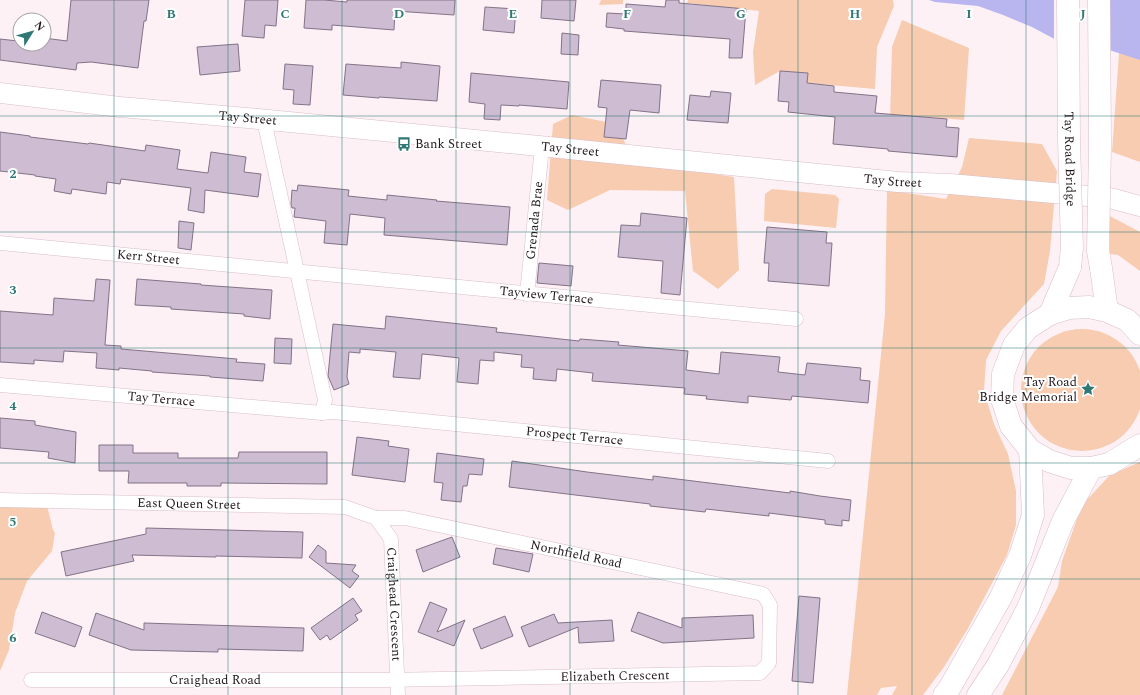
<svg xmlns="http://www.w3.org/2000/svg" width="1140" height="695" font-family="Spectral,serif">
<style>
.green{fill:#f7ccb0}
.water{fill:#b9b6ef}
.pier{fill:#fdf1f6}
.building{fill:#cdbcd2;stroke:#837387}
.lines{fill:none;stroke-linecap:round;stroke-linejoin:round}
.street-casing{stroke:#d9bdc9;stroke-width:15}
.secondary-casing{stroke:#d9bdc9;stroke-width:21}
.highway-casing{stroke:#d9bdc9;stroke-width:23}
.street{stroke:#fff;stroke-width:14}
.secondary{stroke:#fff;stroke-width:20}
.highway{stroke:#fff;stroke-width:22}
.highway-bridge-casing{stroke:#d9bdc9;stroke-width:23;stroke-linecap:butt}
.highway-bridge{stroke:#fff;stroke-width:22}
.grid{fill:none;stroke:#2f7875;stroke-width:1;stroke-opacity:0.55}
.labels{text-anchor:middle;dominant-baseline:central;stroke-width:4;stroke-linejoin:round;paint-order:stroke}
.street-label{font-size:13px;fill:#20161a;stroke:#fff}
.poi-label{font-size:13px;fill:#20161a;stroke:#fff;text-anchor:start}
.grid-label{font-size:13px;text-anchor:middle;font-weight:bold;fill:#2f7875;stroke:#fff;stroke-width:4;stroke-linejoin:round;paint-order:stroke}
</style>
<rect width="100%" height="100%" fill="#fdf1f6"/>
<g class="green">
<polygon points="601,0 623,0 623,4 599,5"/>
<polygon points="688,0 893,0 894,6 877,47 875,89 807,83 808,73 780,71 755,85 753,52 759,11 687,3"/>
<polygon points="902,20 969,48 964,120 899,115 890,122 892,47"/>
<polygon points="1121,25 1140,40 1140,162 1112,152"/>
<polygon points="572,115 616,124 634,162 734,177 739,270 718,289 693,271 685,191 610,190 568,210 547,200 553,124"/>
<polygon points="969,138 1042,144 1057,171 1050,251 1044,284 1001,331 986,360 984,391 994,424 1008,454 1016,491 1016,525 1007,555 967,630 944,667 923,695 892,695 897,686 881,688 877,695 847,695 885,314 887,190 946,199 962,167"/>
<polygon points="772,189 835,195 839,199 836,228 764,221 765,194"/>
<polygon points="1108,215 1140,232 1140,271 1118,255 1110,254"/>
<circle cx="1082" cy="390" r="61"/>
<polygon points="1140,462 1140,695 1002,695 1058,587 1062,561 1082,505 1110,475"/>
<polygon points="46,501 53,530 55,533 52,551 27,581 15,613 9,650 0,671 0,502"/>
</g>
<polygon class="water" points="929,0 1140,0 1140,60 1106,49 1062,43 1032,27 1003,15 978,6 935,2"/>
<polygon class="pier" points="1054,0 1105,0 1106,51 1062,45 1054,41"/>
<g class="building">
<polygon points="71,0 149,0 146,21 144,21 138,68 91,62 77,63 76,70 0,60 0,39 18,41 19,35 20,35 20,44 44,44 44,38 67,41"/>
<polygon points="245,0 278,0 276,26 265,25 264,38 242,36"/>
<polygon points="306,0 324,0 347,2 347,0 455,0 454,15 395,11 394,30 332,25 332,30 304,28"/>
<polygon points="542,0 576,0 574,21 541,18"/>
<polygon points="666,0 679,0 679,3 746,9 742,58 729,58 730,39 624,31 624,29 606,27 607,13 626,14 626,4 665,7"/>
<polygon points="485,7 516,9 514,33 483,30"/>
<polygon points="562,33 579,35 578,55 561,54"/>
<polygon points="238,44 240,71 200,75 197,47"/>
<polygon points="401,62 440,66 437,101 379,97 379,98 343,95 346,64 401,68"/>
<polygon points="285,64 313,66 310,105 293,104 294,90 283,89"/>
<polygon points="780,71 808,73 807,83 834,86 834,92 877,96 875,113 947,119 946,127 959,128 957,157 888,151 888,149 833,144 835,117 788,112 789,102 778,101"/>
<polygon points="471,73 569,82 567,109 519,105 519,106 501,105 500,120 484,119 485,104 469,102"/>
<polygon points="601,80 661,85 659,113 630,110 626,139 604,137 607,108 598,107"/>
<polygon points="711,91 731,93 728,123 687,120 690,95 710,97"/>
<polygon points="0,132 30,136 30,137 88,144 89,143 145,151 146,145 180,150 177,169 208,173 211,152 246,157 244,172 261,174 258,197 205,190 204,213 188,210 191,188 121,179 120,184 107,182 106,194 72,189 71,194 54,191 56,179 35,176 35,175 0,171"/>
<polygon points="298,185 349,190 348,196 387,200 387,195 437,200 436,201 510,207 507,245 384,235 385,218 350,214 347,245 324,243 326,221 294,217 295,208 292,208 291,204 292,190 297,191"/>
<polygon points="641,213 687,218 680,295 661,293 663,261 618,257 621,225 640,226"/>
<polygon points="179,221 194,223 191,250 178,248"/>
<polygon points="767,227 827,232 826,243 832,243 829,286 768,281 769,263 764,263"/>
<polygon points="539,263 573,266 571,286 537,283"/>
<polygon points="96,279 110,280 105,345 121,346 121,349 237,359 236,362 265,364 263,381 210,377 210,376 152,372 152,371 119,368 119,370 96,368 97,353 64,351 63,362 34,360 34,364 0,362 0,311 53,315 54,298 94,301"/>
<polygon points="137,279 201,284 201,285 272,290 270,319 244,316 244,314 171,309 171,307 135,305"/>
<polygon points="386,316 497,328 496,332 579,341 580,339 619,342 618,345 688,351 686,370 719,374 721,352 780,357 778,372 805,375 807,363 861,368 860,380 870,381 868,403 792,396 791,400 748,396 748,403 706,399 707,396 684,394 685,388 592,381 593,373 557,369 556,381 533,379 534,368 521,367 522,355 494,352 494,361 480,360 478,384 457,382 459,358 433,355 422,354 420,379 393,377 396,352 360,349 360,353 349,352 347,377 349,384 334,390 328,376 333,324 385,329"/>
<polygon points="275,338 292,339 291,364 274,363"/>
<polygon points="0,418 35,421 35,425 76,432 75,463 48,458 49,452 0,448"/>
<polygon points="357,437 389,441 388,446 409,449 405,482 352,475"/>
<polygon points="99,445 133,445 133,453 178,453 178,458 238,458 239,452 327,452 327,484 221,483 221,486 187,486 187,483 128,483 129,471 99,471"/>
<polygon points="437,453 484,459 482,475 469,474 467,486 463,486 461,502 441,500 443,483 434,482"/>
<polygon points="512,461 587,472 653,480 653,476 790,493 790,491 820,496 851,500 849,521 842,520 842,526 825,524 825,520 769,513 769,516 706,509 705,512 650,506 650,504 509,487"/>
<polygon points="146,528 303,532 302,558 216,556 216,557 132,555 134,561 66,576 61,552 146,534"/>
<polygon points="452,537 460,557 423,572 416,550"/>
<polygon points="318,545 326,551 326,563 356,565 352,571 359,576 350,588 309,557"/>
<polygon points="496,548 533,554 529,572 493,564"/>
<polygon points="799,596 820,598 813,683 792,681"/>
<polygon points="353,598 362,611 355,615 358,620 330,640 327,635 320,640 311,628"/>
<polygon points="430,602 447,609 437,632 465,620 454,646 418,632"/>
<polygon points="42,612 82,627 75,647 35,633"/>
<polygon points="638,612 682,628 682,618 753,615 754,638 663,643 631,631"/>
<polygon points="96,613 144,630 144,623 304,628 303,651 218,649 218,652 131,650 89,635"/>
<polygon points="554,614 558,623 612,620 614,641 579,643 578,627 529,647 521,627"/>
<polygon points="505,616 513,636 481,649 473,629"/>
</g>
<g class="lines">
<defs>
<g id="street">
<polyline points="264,120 325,400 322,413"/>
<path id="s1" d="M0 243 796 319"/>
<path id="s2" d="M527 294 542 147"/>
<path id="s3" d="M0 385 322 413 333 412 828 461"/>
<path id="s4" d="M0 500 345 507 376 518H405L763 594 770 605 769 663 760 673 385 680H31"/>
<path id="s5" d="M376 518 391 539 398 695"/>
</g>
<g id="secondary">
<path id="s6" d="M0 93 120 107 258 119 529 145 898 182 950 184 1110 198 1140 206"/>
</g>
<g id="highway">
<polyline points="1101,268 1107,311"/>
<polyline points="1050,314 1070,267"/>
<polyline points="1140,334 1127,320 1107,311 1089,307 1069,308 1050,314 1028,328 1014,345 1003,374 1002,399 1011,426 1030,450 1049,461 1071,468 1091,468 1109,464 1140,445"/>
<polyline points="944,695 949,689 1001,597 1020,556 1033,515 1030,450"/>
<polyline points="978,695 998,665 1028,608 1063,521 1091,468"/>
</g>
</defs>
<use href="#street" class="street-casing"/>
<use href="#secondary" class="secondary-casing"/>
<use href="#highway" class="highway-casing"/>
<use href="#street" class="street"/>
<use href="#secondary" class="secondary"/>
<use href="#highway" class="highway"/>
<defs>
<g id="highway-bridge">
<path id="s7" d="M1068 0 1069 140 1072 248 1070 267"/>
<polyline points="1099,0 1100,146 1098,251 1101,268"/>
</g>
</defs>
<use href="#highway-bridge" class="highway-bridge-casing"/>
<use href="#highway-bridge" class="highway-bridge"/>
</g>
<path class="grid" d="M114 0V695M228 0V695M342 0V695M456 0V695M570 0V695M684 0V695M798 0V695M912 0V695M1026 0V695M0 116H1140M0 232H1140M0 348H1140M0 463H1140M0 579H1140"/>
<defs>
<symbol id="bus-bare" viewBox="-9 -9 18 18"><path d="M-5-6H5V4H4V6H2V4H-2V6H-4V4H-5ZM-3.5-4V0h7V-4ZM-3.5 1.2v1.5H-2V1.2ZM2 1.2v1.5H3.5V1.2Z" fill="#2f7875" stroke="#fff" stroke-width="2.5" paint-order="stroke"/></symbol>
<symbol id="sight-bare" viewBox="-9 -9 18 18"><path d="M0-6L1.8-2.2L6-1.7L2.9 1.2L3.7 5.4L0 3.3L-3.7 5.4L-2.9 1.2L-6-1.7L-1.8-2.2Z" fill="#2f7875" stroke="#fff" stroke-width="2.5" paint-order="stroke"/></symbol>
</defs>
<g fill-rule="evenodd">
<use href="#bus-bare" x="394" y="134" width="20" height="20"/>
<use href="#sight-bare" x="1078" y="379" width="20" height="20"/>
</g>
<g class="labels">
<g class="street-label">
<text stroke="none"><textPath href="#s6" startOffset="249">Tay Street</textPath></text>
<text stroke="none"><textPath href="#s6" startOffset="573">Tay Street</textPath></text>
<text stroke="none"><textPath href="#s7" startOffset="159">Tay Road Bridge</textPath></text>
<text stroke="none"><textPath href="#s6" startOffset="897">Tay Street</textPath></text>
<text stroke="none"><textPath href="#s2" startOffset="74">Grenada Brae</textPath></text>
<text stroke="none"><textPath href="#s1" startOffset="149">Kerr Street</textPath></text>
<text stroke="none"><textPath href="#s1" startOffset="549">Tayview Terrace</textPath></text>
<text stroke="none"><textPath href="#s3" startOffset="162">Tay Terrace</textPath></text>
<text stroke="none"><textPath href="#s3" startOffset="577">Prospect Terrace</textPath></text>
<text stroke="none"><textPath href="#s4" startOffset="189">East Queen Street</textPath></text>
<text stroke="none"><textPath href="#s4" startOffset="582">Northfield Road</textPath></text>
<text stroke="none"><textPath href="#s5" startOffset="91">Craighead Crescent</textPath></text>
<text transform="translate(615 676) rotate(-1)">Elizabeth Crescent</text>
<text x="215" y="680">Craighead Road</text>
</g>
<g class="poi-label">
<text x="415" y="144">Bank Street</text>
<text x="1077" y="382" text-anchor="end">Tay Road<tspan x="1077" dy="15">Bridge Memorial</tspan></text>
</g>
</g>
<g class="grid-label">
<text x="171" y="18">B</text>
<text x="285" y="18">C</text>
<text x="399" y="18">D</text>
<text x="513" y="18">E</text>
<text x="627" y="18">F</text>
<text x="741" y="18">G</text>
<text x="855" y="18">H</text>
<text x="969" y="18">I</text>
<text x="1083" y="18">J</text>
<text x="13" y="178">2</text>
<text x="13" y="294">3</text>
<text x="13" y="410">4</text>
<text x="13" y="526">5</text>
<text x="13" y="642">6</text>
</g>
<g transform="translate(32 32) rotate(53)"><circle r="19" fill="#ffffff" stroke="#a6a2a3"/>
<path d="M0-3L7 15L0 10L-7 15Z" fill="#2f7875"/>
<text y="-6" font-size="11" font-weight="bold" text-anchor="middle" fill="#20161a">N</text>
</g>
</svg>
